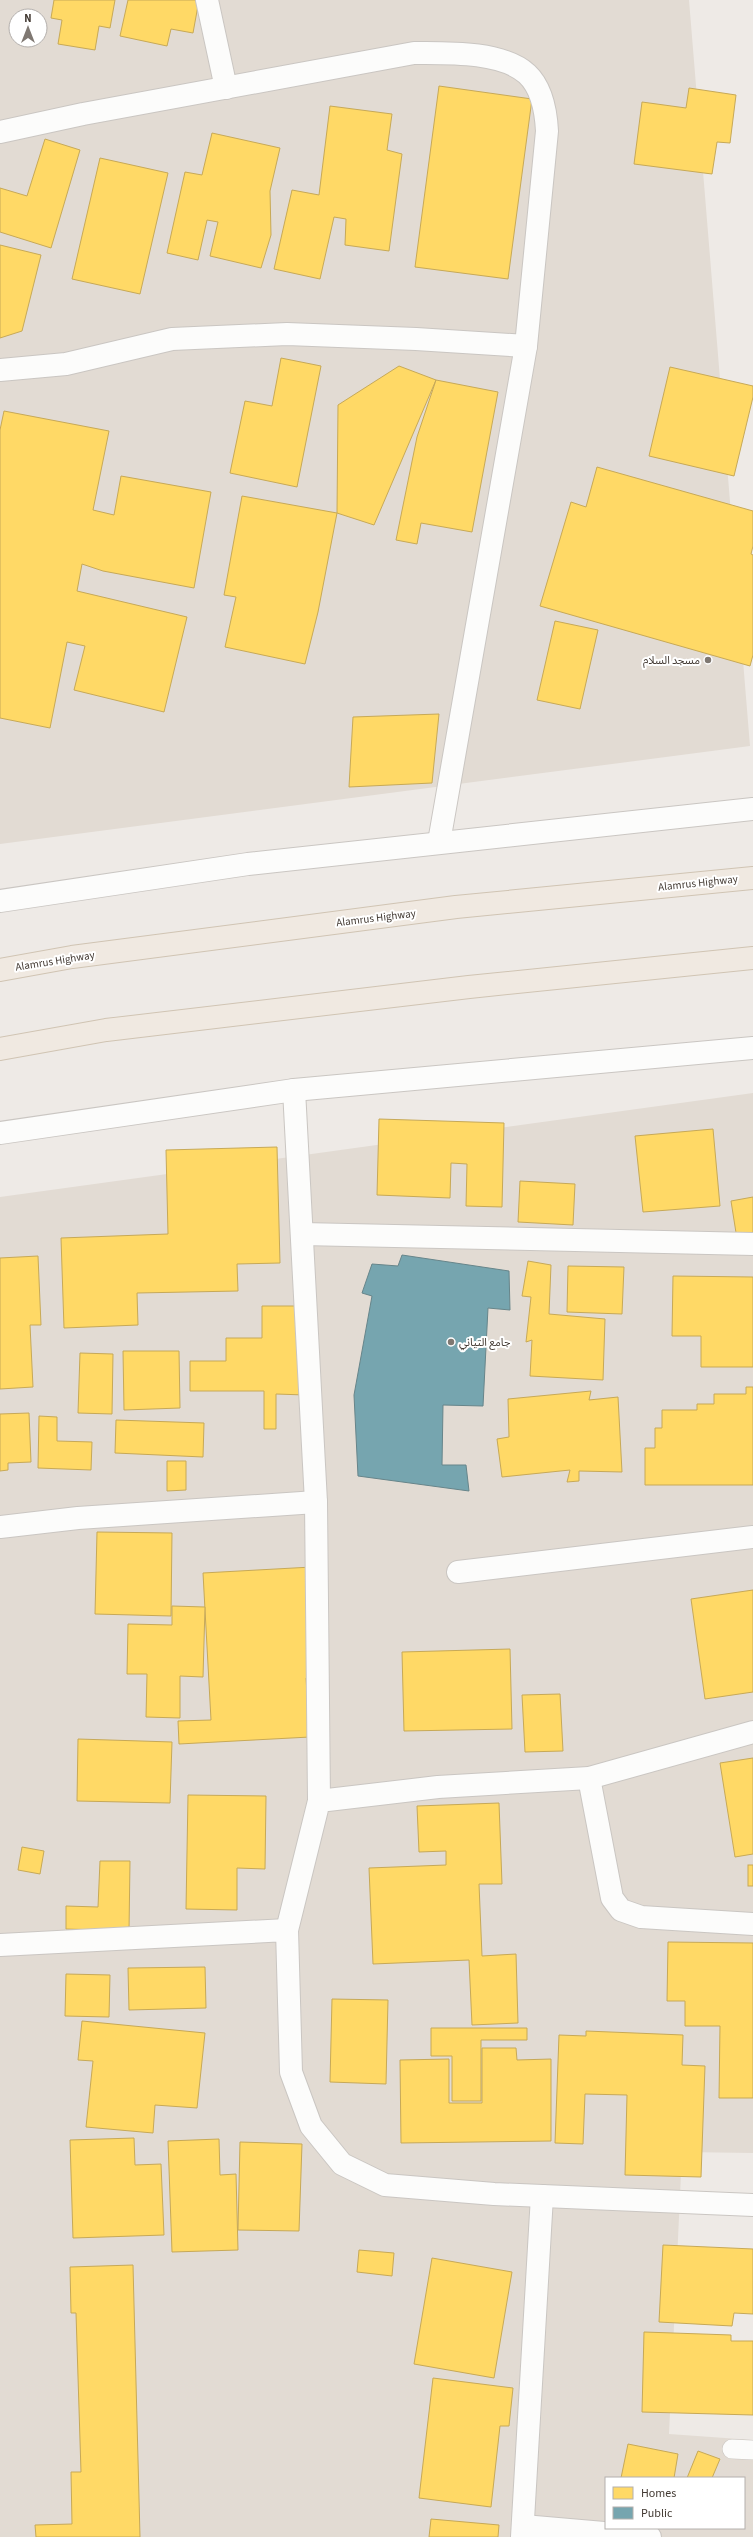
<svg xmlns="http://www.w3.org/2000/svg" width="753" height="2537" font-family="'Source Sans 3','Noto Sans Arabic',sans-serif">
<style>
.residential{fill:#e2dbd3;fill-rule:evenodd}
.homes{fill:#ffd966;stroke:#c7a957}
.public{fill:#76a5af;stroke:#67858a}
.lines{fill:none;stroke-linecap:round;stroke-linejoin:round}
.service-casing{stroke:#cac6c2;stroke-width:20}
.minor-casing{stroke:#cac6c2;stroke-width:24}
.primary-casing{stroke:#d0c4b3;stroke-width:24}
.service{stroke:#fcfcfb;stroke-width:19}
.minor{stroke:#fcfcfb;stroke-width:22}
.primary{stroke:#f0e9e1;stroke-width:22}
.poi-dot{fill:#7f7872;stroke:#fff;stroke-width:1.5}
.labels{text-anchor:middle;dominant-baseline:central;stroke-width:4;stroke-linejoin:round;paint-order:stroke}
.poi-label{font-size:11px;fill:#433a33;stroke:#fff;text-anchor:end}
.street-label{font-size:11px;fill:#433a33;stroke:#fff}
</style>
<rect width="100%" height="100%" fill="#eeeae6"/>
<g class="residential">
<path d="M0 0H689L750 746 0 844ZM16 16H40V40H16Z"/>
<path d="M753 1093V2153L682 2152 669 2434 753 2440V2537H0V1197ZM606 2478H744V2528H606Z"/>
</g>
<g class="homes">
<polygon points="54,0 115,0 110,28 99,26 95,50 58,44 62,20 51,18"/>
<polygon points="128,0 199,0 193,33 171,29 167,46 120,36"/>
<polygon points="439,86 532,99 508,279 415,267"/>
<polygon points="689,88 736,95 730,143 717,142 712,174 634,164 642,102 686,108"/>
<polygon points="330,106 392,114 387,150 402,154 389,251 345,245 346,219 334,217 320,279 274,269 292,190 319,195"/>
<polygon points="212,133 280,148 270,191 271,235 261,268 210,256 218,222 207,220 198,260 167,253 185,172 202,175"/>
<polygon points="45,139 80,150 51,248 0,232 0,188 27,196"/>
<polygon points="100,158 168,173 140,294 72,279"/>
<polygon points="0,245 41,255 22,331 0,338"/>
<polygon points="281,358 321,366 297,487 230,473 245,401 272,406"/>
<polygon points="399,366 436,380 374,525 337,513 338,405"/>
<polygon points="670,367 753,386 753,397 734,476 649,456"/>
<polygon points="436,380 498,392 472,532 421,523 417,544 396,540 417,437"/>
<polygon points="4,411 109,431 93,510 114,515 121,476 211,492 194,588 103,571 82,564 77,591 187,617 164,712 74,690 85,646 67,642 50,728 0,718 0,430"/>
<polygon points="597,467 753,511 753,546 751,554 753,555 753,655 750,666 540,606 571,502 586,507"/>
<polygon points="242,496 337,513 318,612 305,664 225,647 236,597 224,595"/>
<polygon points="555,621 598,630 580,709 537,700"/>
<polygon points="439,714 432,783 349,787 353,717"/>
<polygon points="379,1119 504,1123 502,1207 466,1206 467,1164 451,1163 450,1198 377,1195"/>
<polygon points="713,1129 720,1206 643,1212 635,1136"/>
<polygon points="277,1147 280,1263 237,1264 238,1291 137,1293 138,1325 64,1328 61,1238 168,1234 166,1150"/>
<polygon points="520,1181 575,1184 573,1225 518,1222"/>
<polygon points="753,1197 753,1237 737,1239 731,1201"/>
<polygon points="38,1256 41,1325 30,1325 33,1387 0,1389 0,1258"/>
<polygon points="528,1261 551,1265 549,1314 605,1319 603,1380 530,1376 532,1340 526,1342 531,1297 522,1296"/>
<polygon points="568,1266 624,1267 622,1314 567,1312"/>
<polygon points="673,1276 753,1277 753,1367 701,1367 701,1336 672,1336"/>
<polygon points="262,1306 303,1306 305,1395 276,1394 276,1429 264,1429 264,1391 190,1391 190,1361 226,1361 226,1338 262,1338"/>
<polygon points="123,1351 179,1351 180,1408 124,1410"/>
<polygon points="80,1353 113,1354 112,1414 78,1413"/>
<polygon points="746,1387 753,1387 753,1485 645,1485 645,1448 655,1448 655,1428 662,1428 662,1410 697,1410 697,1404 714,1404 714,1394 746,1394"/>
<polygon points="591,1391 589,1400 618,1397 622,1472 579,1471 579,1481 567,1482 570,1470 502,1477 497,1439 509,1437 508,1399"/>
<polygon points="29,1413 31,1462 8,1463 8,1470 0,1471 0,1414"/>
<polygon points="39,1416 57,1417 57,1441 92,1442 91,1470 38,1468"/>
<polygon points="116,1420 204,1423 203,1457 115,1453"/>
<polygon points="167,1461 186,1461 186,1490 167,1491"/>
<polygon points="97,1532 172,1533 171,1616 95,1614"/>
<polygon points="312,1567 315,1677 306,1678 310,1737 179,1744 178,1721 211,1720 203,1573"/>
<polygon points="753,1590 753,1692 705,1699 691,1599"/>
<polygon points="172,1606 205,1607 203,1677 180,1676 180,1718 146,1717 147,1674 127,1674 128,1624 172,1625"/>
<polygon points="510,1649 512,1729 404,1731 402,1652"/>
<polygon points="560,1694 563,1751 525,1752 522,1695"/>
<polygon points="78,1739 172,1742 170,1803 77,1801"/>
<polygon points="753,1758 753,1854 735,1857 720,1763"/>
<polygon points="188,1795 266,1796 265,1869 237,1868 237,1910 186,1909"/>
<polygon points="499,1803 502,1884 479,1884 482,1956 516,1954 518,2023 472,2025 469,1960 373,1964 369,1868 446,1865 446,1851 419,1852 417,1806"/>
<polygon points="22,1847 44,1851 40,1874 18,1870"/>
<polygon points="100,1861 130,1861 129,1931 66,1929 66,1906 98,1907"/>
<rect x="748" y="1865" width="5" height="21"/>
<polygon points="668,1942 753,1943 753,2098 719,2098 720,2026 685,2026 685,2001 667,2001"/>
<polygon points="205,1967 206,2008 129,2010 128,1968"/>
<polygon points="66,1974 110,1975 109,2017 65,2016"/>
<polygon points="332,1999 388,2000 386,2084 330,2082"/>
<polygon points="82,2021 205,2033 197,2108 155,2105 153,2133 86,2127 93,2061 78,2060"/>
<polygon points="431,2028 527,2028 527,2040 481,2040 481,2101 452,2101 452,2056 431,2056"/>
<polygon points="586,2031 683,2035 682,2065 705,2066 701,2177 625,2175 627,2095 585,2094 583,2144 555,2143 559,2035 586,2036"/>
<polygon points="482,2048 516,2048 517,2060 551,2059 551,2141 401,2143 400,2060 449,2059 449,2103 482,2103"/>
<polygon points="134,2138 135,2165 161,2164 164,2235 73,2238 70,2140"/>
<polygon points="219,2139 220,2175 236,2174 238,2250 172,2252 168,2141"/>
<polygon points="240,2142 302,2144 299,2231 238,2230"/>
<polygon points="663,2245 753,2249 753,2314 734,2313 732,2326 659,2322"/>
<polygon points="359,2250 394,2253 392,2276 357,2272"/>
<polygon points="432,2258 512,2272 494,2378 414,2364"/>
<polygon points="133,2265 140,2537 36,2537 35,2525 72,2524 71,2472 81,2472 76,2313 71,2313 70,2267"/>
<polygon points="644,2332 731,2335 731,2341 753,2341 753,2415 642,2412"/>
<polygon points="433,2378 513,2388 509,2426 500,2426 491,2507 419,2498"/>
<polygon points="628,2444 678,2454 674,2478 621,2478"/>
<polygon points="698,2451 720,2459 712,2478 687,2478"/>
<polygon points="431,2519 499,2525 498,2537 429,2537"/>
</g>
<polygon class="public" points="402,1255 509,1271 510,1310 488,1308 483,1406 443,1405 442,1465 466,1465 469,1491 358,1476 354,1395 372,1296 362,1293 372,1264 398,1266"/>
<g class="lines">
<defs>
<polyline id="service" points="732,2449 753,2450"/>
<g id="minor">
<polyline points="207,0 226,88"/>
<path d="M0 132 83 114 414 53C446 53 502 51 527 74 542 88 546 112 547 131L526 346 439 842"/>
<polyline points="0,370 66,364 172,339 287,334 416,339 526,346"/>
<polyline points="0,901 248,864 753,809"/>
<polyline points="294,1090 316,1502 319,1801"/>
<polyline points="0,1133 294,1090 753,1048"/>
<polyline points="302,1234 753,1244"/>
<polyline points="0,1527 78,1518 316,1502"/>
<polyline points="458,1572 753,1537"/>
<polyline points="589,1778 612,1898 621,1910 641,1917 753,1924"/>
<polyline points="287,1930 319,1801 438,1787 589,1778 753,1732"/>
<polyline points="0,1945 287,1930 291,2072 311,2126 342,2164 385,2185 494,2194 753,2205"/>
<polyline points="523,2526 650,2537"/>
<polyline points="522,2537 542,2196"/>
</g>
<g id="primary">
<polyline points="0,970 72,957 456,907 753,878"/>
<polyline points="0,1049 106,1030 469,987 753,958"/>
</g>
</defs>
<use href="#service" class="service-casing"/>
<use href="#minor" class="minor-casing"/>
<use href="#primary" class="primary-casing"/>
<use href="#service" class="service"/>
<use href="#minor" class="minor"/>
<use href="#primary" class="primary"/>
</g>
<g class="poi-dot">
<circle cx="708" cy="660" r="4"/>
<circle cx="451" cy="1342" r="4"/>
</g>
<g class="labels">
<g class="poi-label">
<text x="700" y="660">مسجد السلام</text>
<text x="459" y="1342" text-anchor="start">جامع التياني</text>
</g>
<g class="street-label">
<text transform="translate(698 883) rotate(-6)">Alamrus Highway</text>
<text transform="translate(376 918) rotate(-7)">Alamrus Highway</text>
<text transform="translate(55 961) rotate(-9)">Alamrus Highway</text>
</g>
</g>
<rect x="605" y="2477" width="140" height="52" fill="#ffffff" stroke="#b4b0ad"/>
<rect x="613" y="2487" width="20" height="12" fill="#ffd966" stroke="#b4b0ad"/>
<text x="641" y="2497" font-size="12" fill="#433a33">Homes</text>
<rect x="613" y="2507" width="20" height="12" fill="#76a5af" stroke="#b4b0ad"/>
<text x="641" y="2517" font-size="12" fill="#433a33">Public</text>
<g transform="translate(28 28)"><circle r="19" fill="#ffffff" stroke="#b4b0ad"/>
<path d="M0-3L7 15L0 10L-7 15Z" fill="#7f7872"/>
<text y="-6" font-size="11" font-weight="bold" text-anchor="middle" fill="#433a33">N</text>
</g>
</svg>
